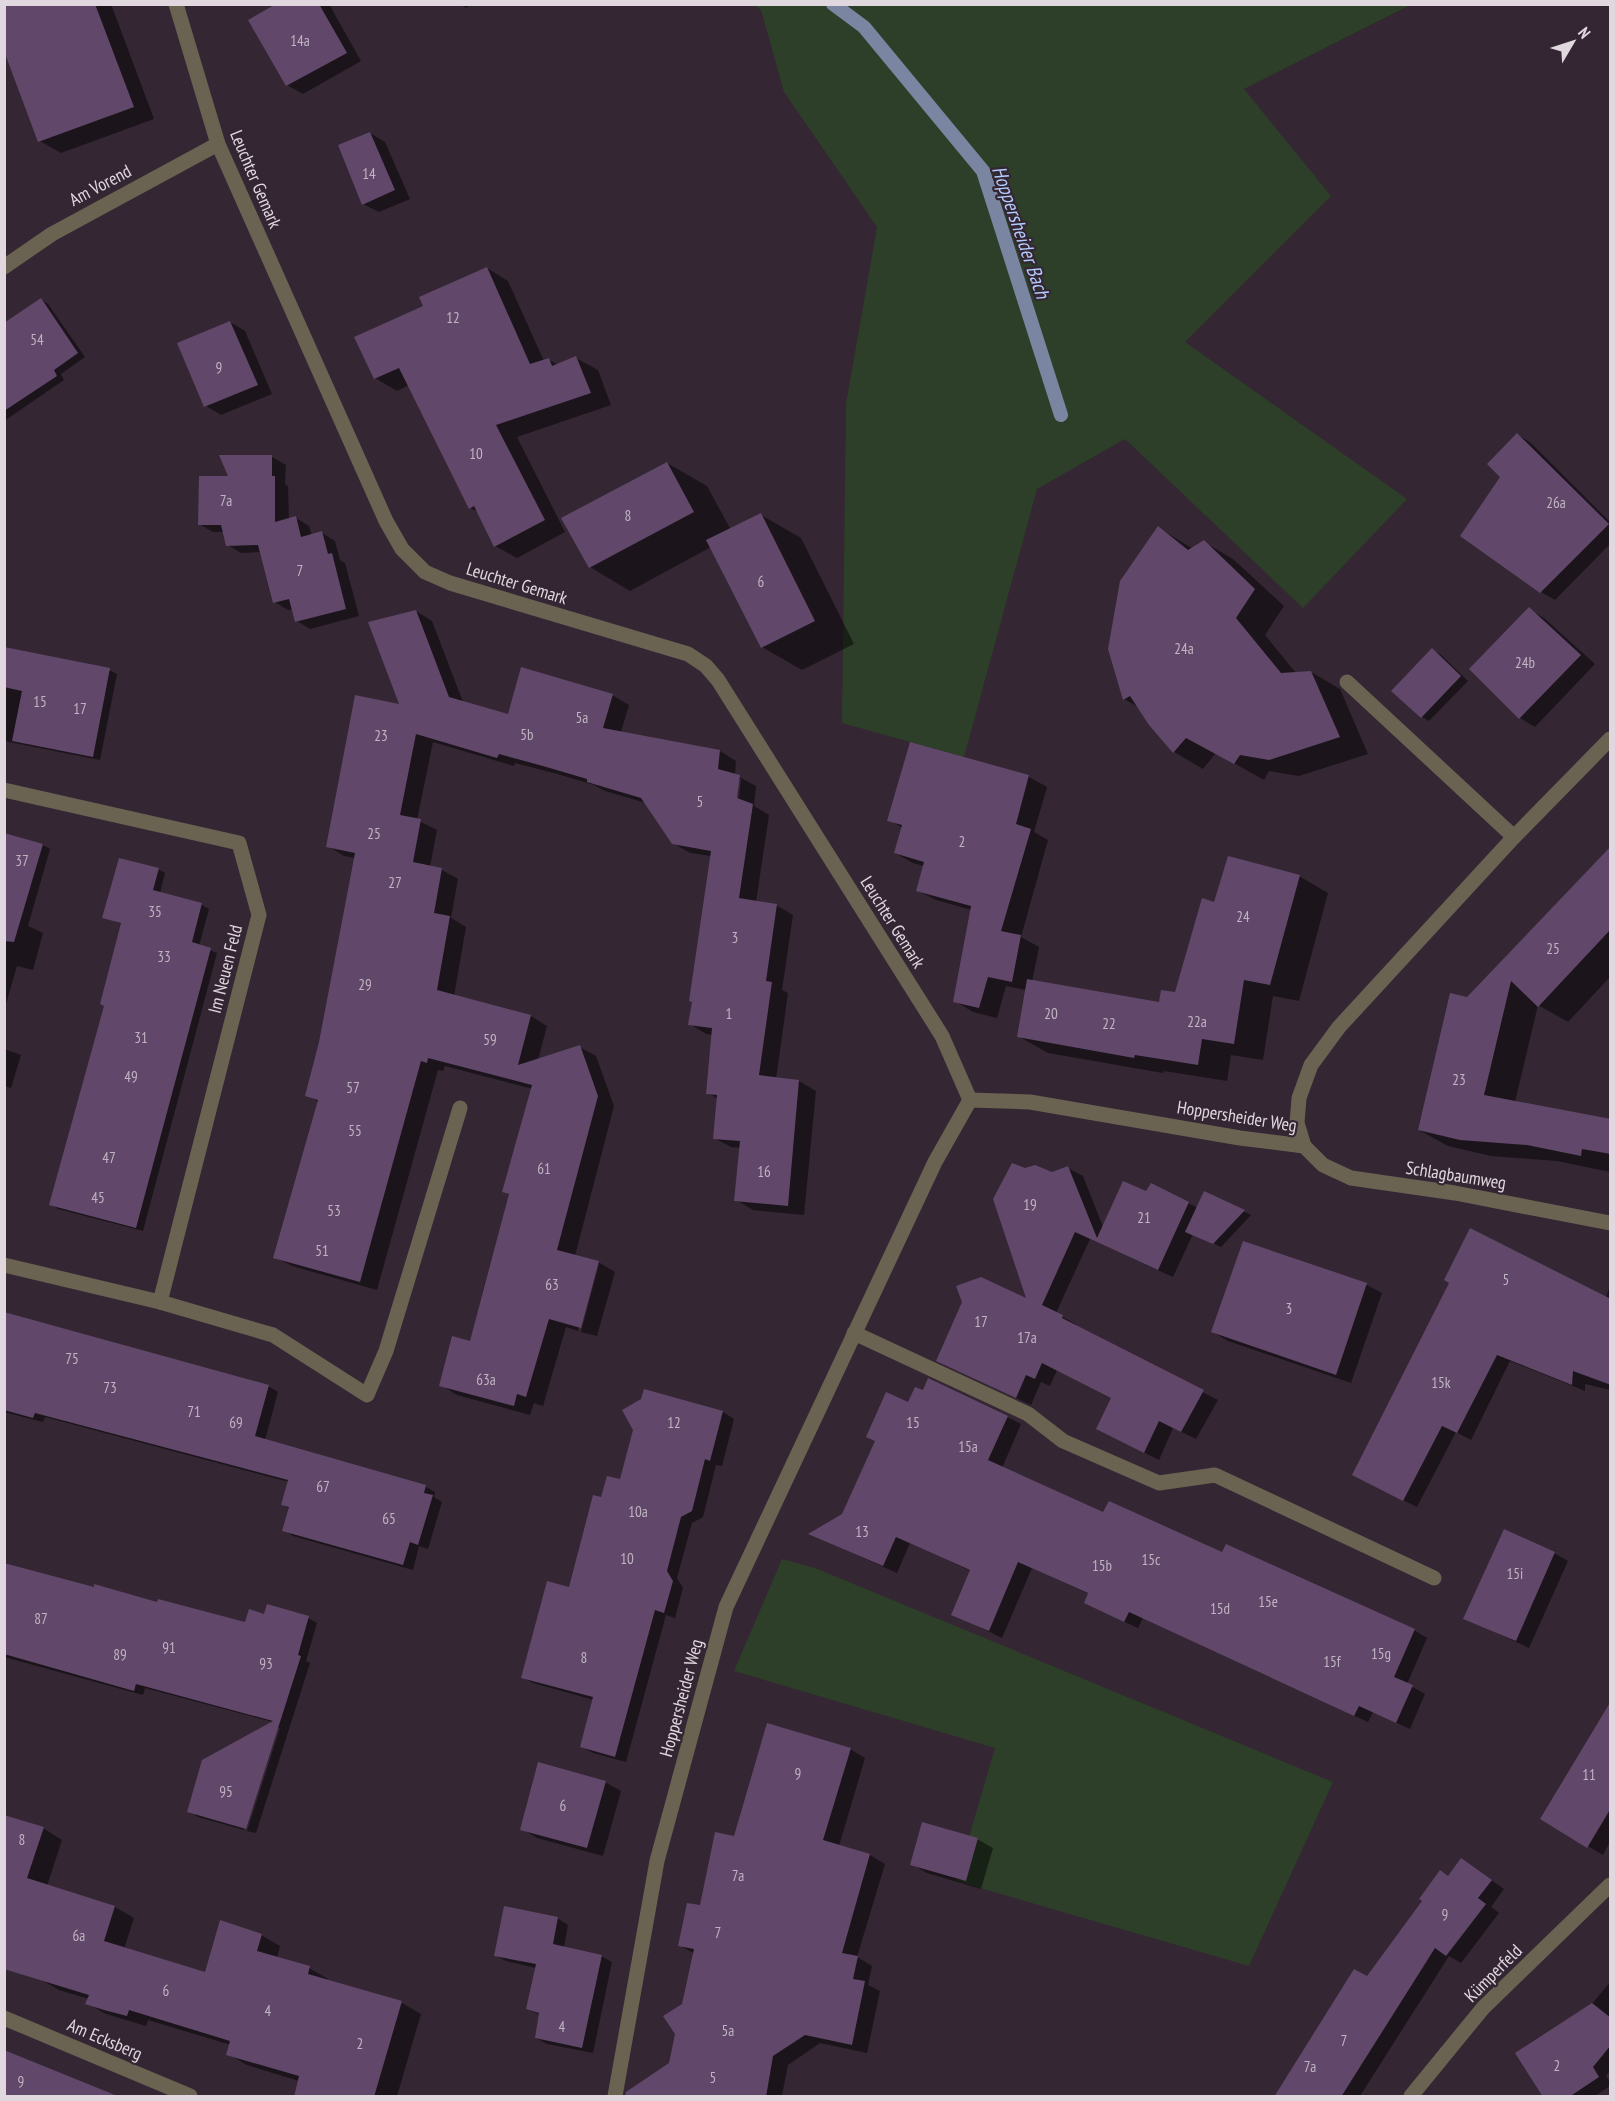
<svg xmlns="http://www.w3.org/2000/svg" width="1615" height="2101" font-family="'PT Sans Narrow',sans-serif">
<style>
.green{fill:#2d3f28}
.shadow{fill:#0007;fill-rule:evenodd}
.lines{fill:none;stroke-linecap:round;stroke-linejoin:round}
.stream{stroke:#7a86a1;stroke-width:14}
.building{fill:#61486a}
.lane{stroke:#6a6352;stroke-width:15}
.street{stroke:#6a6352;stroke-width:15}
.labels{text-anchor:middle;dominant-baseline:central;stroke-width:4.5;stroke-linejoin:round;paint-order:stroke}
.number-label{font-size:15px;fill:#c0b3c2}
.street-label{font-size:18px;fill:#e0d7df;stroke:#342633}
.water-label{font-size:20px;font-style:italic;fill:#b1ccfd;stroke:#342633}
</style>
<rect width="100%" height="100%" fill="#342633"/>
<g class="green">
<polygon points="754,5 1410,5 1244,89 1331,196 1185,342 1407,499 1303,608 1125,439 1037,489 964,757 842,723 846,404 877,227 784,92 761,10"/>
<polygon points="782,1559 815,1568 1333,1782 1249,1966 956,1881 995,1748 734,1671"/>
</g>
<g class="shadow">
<polygon points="4,4 111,4 154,119 61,153 40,141"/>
<polygon points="279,4 329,4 361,61 303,94 287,85"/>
<polygon points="461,4 472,4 466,8"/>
<polygon points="370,133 385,142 410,199 379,212 363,204"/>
<polygon points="487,268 508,281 544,361 548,359 558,365 576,358 598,370 611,405 517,437 565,532 517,558 495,546 478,512 470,508 409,385 397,391 375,378 425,306"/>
<polygon points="41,300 48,304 85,357 61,374 64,380 4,421 4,324"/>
<polygon points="230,322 245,331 272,394 221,415 206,406 179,344"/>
<polygon points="1518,435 1531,443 1610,522 1610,544 1555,600 1541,592"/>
<polygon points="272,457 286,465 285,484 288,486 289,520 296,518 309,526 312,536 322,533 335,541 340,560 345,563 359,616 310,629 297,621 294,609 288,610 275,602 261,552 241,553 228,545 224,532 213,532 199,524 231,477"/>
<polygon points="667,463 707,486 731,530 761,515 801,538 854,644 802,670 762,647 711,547 630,591 590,567"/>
<polygon points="1159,528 1193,549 1204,542 1233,559 1284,606 1265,635 1296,673 1311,672 1340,689 1368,754 1299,776 1269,771 1264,780 1216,753 1203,769 1174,752 1150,724 1140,708 1124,699"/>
<polygon points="1529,609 1544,618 1595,664 1535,727 1520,718"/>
<path d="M416 611 432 621 463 702 509 715 612 695 629 705 621 732 720 751 736 761 735 775 756 786 754 806 769 815 756 902 776 905 793 915 782 990 788 993 776 1079 799 1081 816 1091 804 1215 753 1210 736 1200 741 1148 731 1147 714 1138 718 1099 708 1093 713 1035 706 1034 690 1024 711 856 690 853 673 843 646 803 605 791 594 785 561 775 515 763 514 766 433 742 417 820 437 830 430 867 442 870 458 879 451 918 466 927 454 996 531 1016 547 1026 538 1060 579 1047 596 1056 614 1106 575 1256 598 1262 615 1272 597 1336 581 1332 599 1264H596L578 1331 566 1327 543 1406 534 1403 530 1415 457 1395 441 1385 471 1343 511 1195 504 1191 533 1089 445 1066 443 1071 438 1070 377 1290 292 1266 275 1257 319 1102 307 1095 321 1042 356 858 344 856 328 846 401 705ZM738 779H741L738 805H735Z"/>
<polygon points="4,650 109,670 117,674 100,760 4,741"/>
<polygon points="1432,650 1440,654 1468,681 1429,721 1422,717"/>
<polygon points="911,743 1029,777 1047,787 1034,832 1048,840 1021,937 1039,947 1032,982 1161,1004 1176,994 1215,903 1299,876 1328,893 1299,1001 1273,996 1263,1060 1231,1055 1227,1081 1164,1071 1163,1073 1048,1053 1018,1036 1026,990 1006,986 997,1018 973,1012 955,1001 972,910 936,900 917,890 924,866 913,863 895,853 903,828 889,820"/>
<polygon points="4,834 43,845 50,849 28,926 43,933 33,970 17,966 4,1011"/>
<polygon points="1610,847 1610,977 1568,1022 1538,1005 1515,1102 1610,1121 1610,1172 1557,1161 1491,1156 1448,1146 1419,1130 1467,999"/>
<polygon points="158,869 165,873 160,893 202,905 209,909 199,946 217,953 143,1231 58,1209 51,1204 105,1007 122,924 104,917"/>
<polygon points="4,1049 21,1055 11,1088 4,1086"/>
<polygon points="1068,1168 1083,1176 1103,1227 1147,1193 1151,1185 1198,1208 1205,1193 1251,1215 1221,1247 1193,1234 1173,1277 1090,1239 1056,1313 1077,1325 1076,1327 1218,1400 1196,1439 1173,1428 1159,1460 1097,1429 1113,1398 1057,1370 1050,1386 1041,1382 1031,1405 953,1368 1028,1300 1025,1169 1052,1174"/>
<polygon points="1244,1243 1367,1285 1382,1293 1351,1383 1228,1341 1213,1332"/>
<polygon points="1451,1282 1606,1298 1610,1285 1610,1390 1585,1384 1585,1391 1510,1361 1471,1440 1456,1432 1417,1507 1367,1482"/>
<polygon points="4,1315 268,1386 278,1392 265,1440 426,1487 435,1492 434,1497 442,1502 428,1549 419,1546 413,1570 293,1536 284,1530 290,1509 282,1504 289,1482 45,1417 43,1422 4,1412"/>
<polygon points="645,1391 723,1412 734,1419 722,1466 716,1465 703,1517 692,1523 677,1578 683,1588 675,1618 666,1615 626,1762 593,1753 581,1746 594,1700 533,1683 522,1677 570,1588 602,1499 621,1481"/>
<polygon points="909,1404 1007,1417 1021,1424 1002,1468 1104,1514 1223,1554 1414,1630 1427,1638 1407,1684 1425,1694 1410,1729 1373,1712 1368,1722 1143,1618 1138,1628 1099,1610 1089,1594 1032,1568 1002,1638 953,1614 971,1571 910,1543 897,1573 823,1540 843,1515"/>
<polygon points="1554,1553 1568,1561 1529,1648 1465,1618"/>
<polygon points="4,1565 158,1604 246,1624 265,1616 308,1618 317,1623 306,1661 310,1663 256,1833 247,1831 280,1728 277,1728 244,1830 198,1817 189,1811 273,1722 145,1688 143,1695 4,1657"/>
<polygon points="1610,1741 1610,1842 1603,1855 1542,1819"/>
<polygon points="850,1749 865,1758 839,1846 870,1855 885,1864 857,1957 872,1966 868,1985 880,1991 867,2053 820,2043 788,2065 782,2095 783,2096 664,2096 695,1954 679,1945 701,1907 735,1837"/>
<polygon points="605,1782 621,1791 603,1856 537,1838 522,1829"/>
<polygon points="5,1816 43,1828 62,1840 47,1886 115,1907 134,1918 124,1949 206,1974 261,1935 280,1946 277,1958 309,1968 328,1979 328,1981 402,2003 421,2014 397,2096 298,2096 299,2081 247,2065 228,2054 231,2045 148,2020 146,2026 106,2014 87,2003 89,1999 59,1990 40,1979"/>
<polygon points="977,1839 993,1848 981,1889 927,1873 912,1864"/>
<polygon points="1462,1860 1504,1889 1491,1907 1499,1913 1461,1963 1449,1956 1360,2096 1276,2096"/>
<polygon points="557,1918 568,1925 564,1948 601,1956 612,1962 593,2053 547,2044 536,2038 540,2015 528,2009 536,1968 506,1961 495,1955"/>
<polygon points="1610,1982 1610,2071 1606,2076 1610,2082 1610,2086 1595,2096 1545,2096 1592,2004"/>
</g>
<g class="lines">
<polyline class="stream" points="833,4 864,27 983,171 1061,415"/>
</g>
<g class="building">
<polygon points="4,4 95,4 134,107 38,142 4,51"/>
<polygon points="276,4 319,4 347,53 286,86 248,20"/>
<polygon points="370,132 395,190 362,205 338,145"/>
<polygon points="487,267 530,364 549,358 552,366 576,356 591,393 496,425 545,520 494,547 474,506 469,509 399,368 374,379 354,337 423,306 419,297"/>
<polygon points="41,298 78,353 54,370 57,376 4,411 4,323"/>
<polygon points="230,321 258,385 204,407 177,343"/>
<polygon points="1517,433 1609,524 1540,593 1460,536 1500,477 1487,464"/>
<polygon points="219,455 272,455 272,476 275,476 275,522 296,516 301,537 322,531 328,554 332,553 346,609 295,622 289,599 273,603 258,545 226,546 221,525 198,525 199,476 228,476"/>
<polygon points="667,462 694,512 589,568 561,518"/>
<polygon points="761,513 815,621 761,648 706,540"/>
<polygon points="1158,526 1188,550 1204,540 1255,589 1236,618 1281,673 1311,671 1340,737 1269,760 1240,755 1234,764 1186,738 1173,753 1149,725 1130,696 1123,700 1108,649 1120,581"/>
<polygon points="1529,607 1581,655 1519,719 1469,669"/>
<polygon points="416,610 449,697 508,714 521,667 613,694 603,728 720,750 718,769 740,775 737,798 753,804 739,898 777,904 766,981 772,982 759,1075 799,1080 788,1206 734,1201 740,1141 713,1139 717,1095 706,1094 712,1028 688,1025 692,1002 689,1001 711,851 672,844 641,798 587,782 587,779 543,766 499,754 497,758 416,734 400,815 421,819 413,862 442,868 434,913 450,916 437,990 531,1015 518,1065 580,1045 598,1096 557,1250 599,1261 581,1328 549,1319 526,1397 517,1394 514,1406 439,1386 452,1336 470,1341 509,1194 502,1192 532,1085 428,1058 427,1063 421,1061 360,1282 273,1258 318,1100 305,1096 319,1042 355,853 326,847 355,695 399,704 368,622"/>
<polygon points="4,647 110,668 93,757 12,741 22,691 4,687"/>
<polygon points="1432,648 1461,676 1421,718 1391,691"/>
<polygon points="910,742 1029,775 1016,824 1031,829 1001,931 1021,935 1012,982 988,977 979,1008 953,1002 971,906 916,891 924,862 894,853 902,825 887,821"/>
<polygon points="4,833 43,844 14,942 4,941"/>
<polygon points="1611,846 1611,929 1538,1007 1511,981 1484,1095 1611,1119 1611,1154 1582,1149 1581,1156 1527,1145 1460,1140 1418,1130 1450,993 1467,997"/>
<polygon points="1228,856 1300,875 1270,985 1244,980 1234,1044 1202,1039 1198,1065 1135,1055 1134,1058 1017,1037 1027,979 1159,1002 1161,990 1175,992 1202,898 1214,902"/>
<polygon points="119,858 159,868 153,890 202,903 192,942 211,948 136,1228 49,1205 104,1006 100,1004 121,923 102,918"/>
<polygon points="1012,1163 1025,1168 1035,1165 1052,1172 1068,1166 1097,1238 1123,1181 1146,1191 1151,1183 1189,1202 1158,1270 1075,1232 1042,1305 1063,1315 1062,1318 1204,1390 1181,1432 1159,1421 1144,1453 1096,1429 1111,1398 1042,1363 1035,1379 1026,1375 1016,1398 936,1361 962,1302 956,1286 981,1277 1026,1298 993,1199"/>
<polygon points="1204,1191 1245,1210 1213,1244 1185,1232"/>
<polygon points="1470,1228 1611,1299 1611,1385 1573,1371 1572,1385 1497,1355 1457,1433 1442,1426 1403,1501 1352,1475 1449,1283 1444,1280"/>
<polygon points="1243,1241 1367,1283 1336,1375 1211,1332"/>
<polygon points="4,1312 269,1385 255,1436 426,1485 424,1493 433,1495 418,1545 410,1542 403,1565 282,1531 289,1507 281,1505 288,1480 35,1413 33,1418 4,1410"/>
<polygon points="928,1378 1008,1416 988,1460 1103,1512 1109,1501 1222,1552 1226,1544 1415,1629 1394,1677 1413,1685 1396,1723 1359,1706 1354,1716 1129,1612 1124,1622 1084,1603 1088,1593 1018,1562 989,1631 951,1615 970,1570 896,1537 883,1566 808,1534 842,1514 875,1441 866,1437 886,1392 908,1402 915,1387 923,1390"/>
<polygon points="644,1389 723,1411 710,1461 705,1459 692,1511 681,1517 667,1571 673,1581 664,1613 655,1610 615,1757 580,1747 593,1697 521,1678 547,1581 569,1587 593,1495 601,1497 607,1476 620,1479 633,1430 622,1410 641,1399"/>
<polygon points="1504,1529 1555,1552 1516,1641 1463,1619"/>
<polygon points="4,1563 94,1587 94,1584 157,1602 158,1599 245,1622 249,1609 264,1614 267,1604 309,1616 298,1655 301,1656 246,1829 187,1812 202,1760 273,1721 136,1684 134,1691 4,1654"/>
<polygon points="1611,1701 1611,1808 1587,1848 1540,1819"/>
<polygon points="767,1723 851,1748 823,1840 870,1854 842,1953 858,1956 853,1979 865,1981 852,2045 805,2035 773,2056 766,2097 625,2097 626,2092 669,2063 675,2034 663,2016 682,2004 694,1949 678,1946 687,1903 700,1905 715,1832 734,1836"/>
<polygon points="538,1762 606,1781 587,1848 520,1830"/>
<polygon points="4,1815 44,1827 27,1878 115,1906 104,1941 205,1972 220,1920 262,1934 257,1951 310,1966 308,1974 402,2001 374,2097 294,2097 299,2076 226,2055 230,2041 129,2010 127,2016 104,2010 85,2004 89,1995 4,1969"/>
<polygon points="922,1822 978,1838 966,1881 910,1865"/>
<polygon points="1461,1858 1492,1880 1478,1898 1486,1904 1446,1956 1435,1948 1341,2097 1274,2097 1354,1969 1367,1976 1422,1901 1419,1899 1440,1870 1448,1876"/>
<polygon points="504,1906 558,1917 553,1944 602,1955 582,2048 535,2038 539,2013 526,2009 536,1964 494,1956"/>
<polygon points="1592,2003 1611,2018 1611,2045 1593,2067 1599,2077 1569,2097 1543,2097 1515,2053"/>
<polygon points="4,2050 115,2095 115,2097 4,2097"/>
</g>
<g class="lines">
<polyline class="lane" points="1347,682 1514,837"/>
<g class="street">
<polyline points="176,4 218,144 386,521 402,549 425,572 450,583 688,654 706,666 718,680 942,1036 970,1100"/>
<polyline points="4,267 52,234 218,144"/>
<polyline points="1610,739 1514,837 1339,1027 1311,1065 1299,1098 1297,1123 1304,1146 1323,1165 1351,1178 1455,1193 1610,1223"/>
<polyline points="4,790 239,843 259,915 160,1302"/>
<polyline points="970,1100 1030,1102 1240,1138 1304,1146"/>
<polyline points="4,1265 160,1302 273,1335 367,1395 386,1351 460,1108"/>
<polyline points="854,1333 1028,1414 1063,1441 1159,1483 1215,1475 1434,1578"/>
<polyline points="4,2018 190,2096"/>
<polyline points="615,2096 657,1861 726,1607 935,1162 970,1100"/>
<polyline points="1411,2096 1483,2008 1610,1885"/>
</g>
</g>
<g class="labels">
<g class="number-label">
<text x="300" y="40">14a</text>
<text x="369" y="173">14</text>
<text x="453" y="317">12</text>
<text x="37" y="339">54</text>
<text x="219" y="367">9</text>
<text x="476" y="453">10</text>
<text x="226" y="500">7a</text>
<text x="1556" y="502">26a</text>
<text x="628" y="515">8</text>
<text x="300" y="570">7</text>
<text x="761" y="581">6</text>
<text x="1184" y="648">24a</text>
<text x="1525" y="662">24b</text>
<text x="40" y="701">15</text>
<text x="80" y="708">17</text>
<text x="582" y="717">5a</text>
<text x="527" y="734">5b</text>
<text x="381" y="735">23</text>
<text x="700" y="801">5</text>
<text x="374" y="833">25</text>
<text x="962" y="841">2</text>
<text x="22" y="860">37</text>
<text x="395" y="882">27</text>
<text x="155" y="911">35</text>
<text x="1243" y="916">24</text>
<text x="735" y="937">3</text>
<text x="1553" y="948">25</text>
<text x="164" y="956">33</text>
<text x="365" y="984">29</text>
<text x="729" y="1013">1</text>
<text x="1051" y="1013">20</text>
<text x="1197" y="1021">22a</text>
<text x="1109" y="1023">22</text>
<text x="141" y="1037">31</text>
<text x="490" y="1039">59</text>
<text x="131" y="1076">49</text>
<text x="1459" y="1079">23</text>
<text x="353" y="1087">57</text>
<text x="355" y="1130">55</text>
<text x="109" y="1157">47</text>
<text x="544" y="1168">61</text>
<text x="764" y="1171">16</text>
<text x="98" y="1197">45</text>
<text x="1030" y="1204">19</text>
<text x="334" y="1210">53</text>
<text x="1144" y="1217">21</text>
<text x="322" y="1250">51</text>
<text x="1506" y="1279">5</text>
<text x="552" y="1284">63</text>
<text x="1289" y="1308">3</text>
<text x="981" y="1321">17</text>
<text x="1027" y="1337">17a</text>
<text x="72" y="1358">75</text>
<text x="486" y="1379">63a</text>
<text x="1441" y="1382">15k</text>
<text x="110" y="1387">73</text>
<text x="194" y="1411">71</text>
<text x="236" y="1422">69</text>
<text x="674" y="1422">12</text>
<text x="913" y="1422">15</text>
<text x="968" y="1446">15a</text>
<text x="323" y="1486">67</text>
<text x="638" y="1511">10a</text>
<text x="389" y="1518">65</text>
<text x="862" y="1531">13</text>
<text x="627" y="1558">10</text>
<text x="1151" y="1559">15c</text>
<text x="1102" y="1565">15b</text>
<text x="1515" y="1573">15i</text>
<text x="1268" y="1601">15e</text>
<text x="1220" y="1608">15d</text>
<text x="41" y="1618">87</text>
<text x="169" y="1647">91</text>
<text x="1381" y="1653">15g</text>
<text x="120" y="1654">89</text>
<text x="584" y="1657">8</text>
<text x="1332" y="1661">15f</text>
<text x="266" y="1663">93</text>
<text x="798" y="1773">9</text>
<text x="1589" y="1774">11</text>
<text x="226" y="1791">95</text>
<text x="563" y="1805">6</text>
<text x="22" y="1839">8</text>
<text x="738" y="1875">7a</text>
<text x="1445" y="1914">9</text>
<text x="718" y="1932">7</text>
<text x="79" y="1935">6a</text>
<text x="166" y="1990">6</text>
<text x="268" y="2010">4</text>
<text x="562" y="2026">4</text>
<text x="728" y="2030">5a</text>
<text x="1344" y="2040">7</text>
<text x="360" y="2043">2</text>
<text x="1557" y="2065">2</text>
<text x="1310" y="2066">7a</text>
<text x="713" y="2077">5</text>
<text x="21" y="2081">9</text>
</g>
<g class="street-label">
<text transform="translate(256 179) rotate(67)">Leuchter Gemark</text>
<text transform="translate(100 185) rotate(-28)">Am Vorend</text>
<text transform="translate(517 583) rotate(17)">Leuchter Gemark</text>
<text transform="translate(893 922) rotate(58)">Leuchter Gemark</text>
<text transform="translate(225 969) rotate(-76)">Im Neuen Feld</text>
<text transform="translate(1237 1116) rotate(9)">Hoppersheider Weg</text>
<text transform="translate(1456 1175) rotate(9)">Schlagbaumweg</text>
<text transform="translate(681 1698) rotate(-75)">Hoppersheider Weg</text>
<text transform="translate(1493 1973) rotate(-45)">Kümperfeld</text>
<text transform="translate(105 2039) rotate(23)">Am Ecksberg</text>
</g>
<g class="water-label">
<text transform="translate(1021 232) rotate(71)">Hoppersheider Bach</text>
</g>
</g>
<rect width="1615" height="2101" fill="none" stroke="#e0d7df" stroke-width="12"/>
<g transform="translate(1573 42) rotate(51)" stroke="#342633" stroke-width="4.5" paint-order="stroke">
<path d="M0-4.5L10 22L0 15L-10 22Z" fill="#e0d7df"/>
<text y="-9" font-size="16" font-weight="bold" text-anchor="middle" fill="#e0d7df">N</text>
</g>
</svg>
